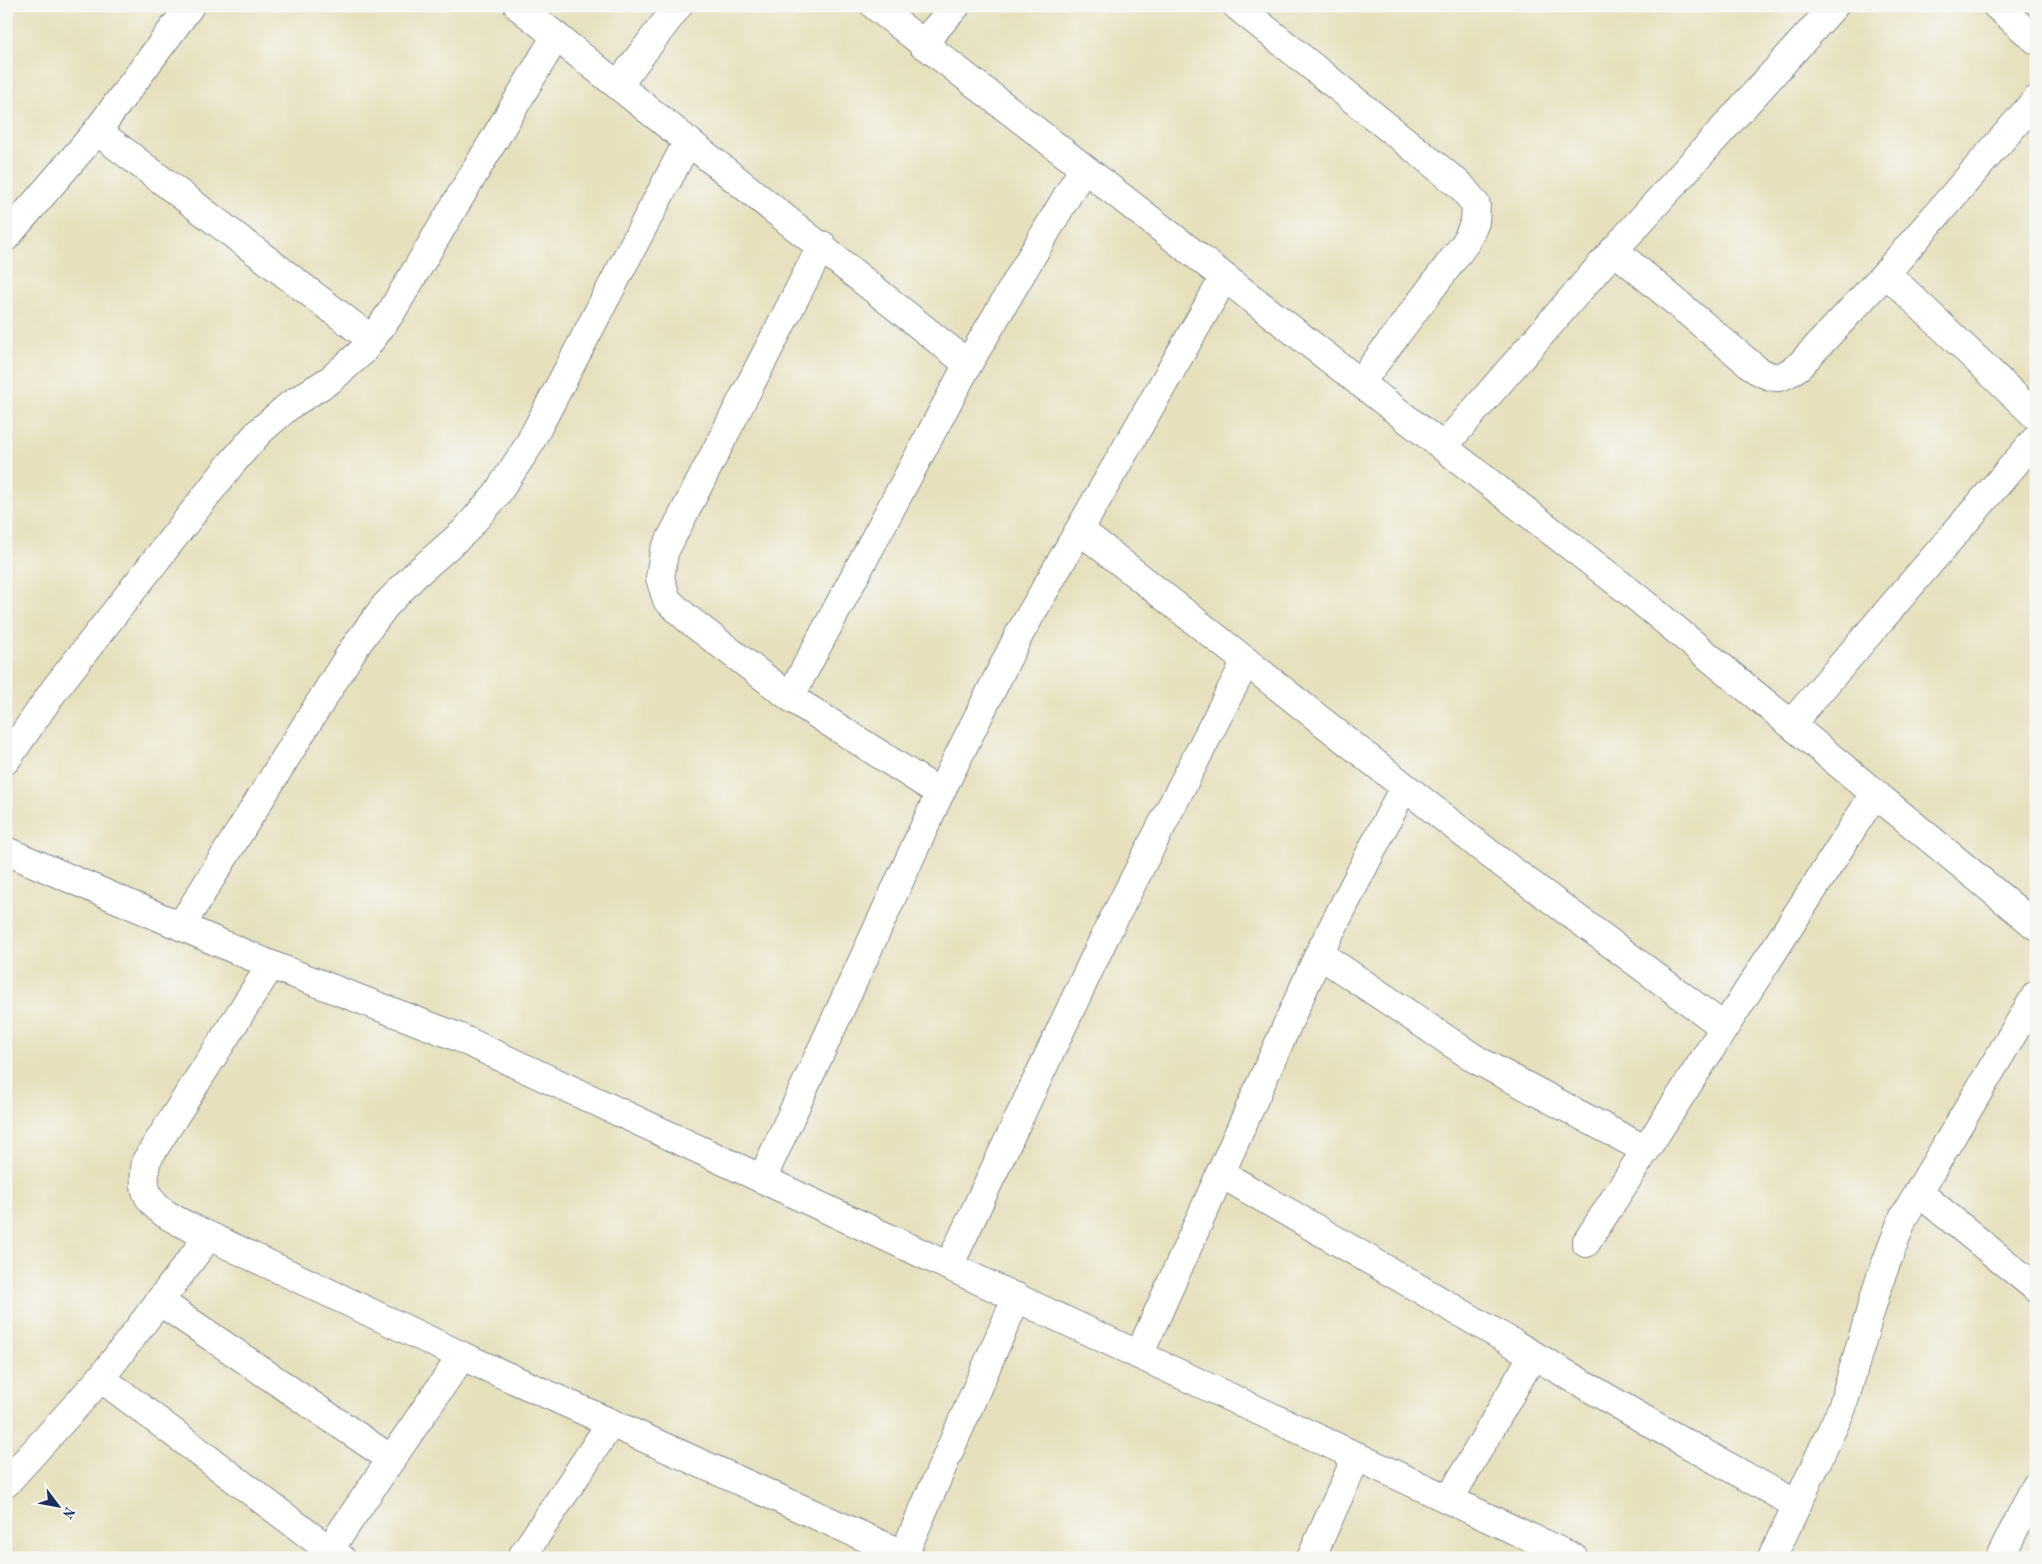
<svg xmlns="http://www.w3.org/2000/svg" width="2042" height="1564" font-family="'Old Standard TT',serif">
<style>
.lines{fill:none;stroke-linecap:round;stroke-linejoin:round}
.minor-casing{stroke:#80888d;stroke-width:30}
.tertiary-casing{stroke:#80888d;stroke-width:30}
.minor{stroke:#fff;stroke-width:28}
.tertiary{stroke:#fff;stroke-width:28}
</style>
<rect width="100%" height="100%" fill="#f6f6f2"/>
<filter id="ink" filterUnits="userSpaceOnUse"><feTurbulence type="fractalNoise" baseFrequency=".02" numOctaves="2"/><feDisplacementMap in="SourceGraphic" scale="10" xChannelSelector="R" yChannelSelector="G"/><feConvolveMatrix kernelMatrix="1 2 1 2 8 2 1 2 1" color-interpolation-filters="sRGB"/></filter>
<filter id="wash" filterUnits="userSpaceOnUse"><feTurbulence type="fractalNoise" baseFrequency=".0096" numOctaves="4" result="noise"/><feDisplacementMap in="SourceGraphic" scale="20" xChannelSelector="R" yChannelSelector="G"/><feGaussianBlur stdDeviation="1.12" result="paint"/><feColorMatrix in="noise" values="0 0 0 0 0 0 0 0 0 0 0 0 0 0 0 0 0 1.4 0 .05"/><feComposite in="paint" operator="in"/></filter>
<g filter="url(#wash)">
<rect width="100%" height="100%" fill="#e6e0bc"/>
</g>
<g filter="url(#ink)">
<g class="lines">
<defs>
<g id="minor">
<polyline points="518,6 968,364"/>
<polyline points="875,6 1635,596 2036,926"/>
<polyline points="1237,6 1461,186 1476,205 1475,222 1466,242 1360,383"/>
<polyline points="1997,6 2036,40"/>
<polyline points="922,44 956,6"/>
<polyline points="618,85 678,6"/>
<polyline points="97,131 371,339"/>
<polyline points="6,237 97,131 190,6"/>
<polyline points="822,245 664,552 660,578 667,600 689,620 790,697 940,793"/>
<path d="M1614 250 1757 370C1776 381 1781 379 1799 366L1886 273 2036 100"/>
<polyline points="1886,273 2036,416"/>
<polyline points="1443,447 1614,250 1834,6"/>
<polyline points="1080,530 1491,855 1724,1027"/>
<polyline points="790,697 968,364 1083,169"/>
<polyline points="1791,724 2036,439"/>
<polyline points="6,760 55,689 231,464 259,432 290,405 330,380 362,352 390,314 556,36"/>
<polyline points="181,926 354,648 385,606 415,575 464,532 496,495 527,448 688,141"/>
<polyline points="1319,954 1477,1060 1646,1150"/>
<polyline points="1220,1173 1659,1428 1797,1505"/>
<polyline points="762,1179 940,793 1020,633 1224,278"/>
<polyline points="1918,1192 2036,1288"/>
<path d="M209 1236C188 1225 148 1213 145 1185 144 1178 145 1169 146 1161L271 965"/>
<polyline points="1586,1243 1875,793"/>
<polyline points="949,1266 1105,936 1246,661"/>
<polyline points="159,1301 391,1459"/>
<polyline points="1139,1355 1319,954 1404,787"/>
<polyline points="6,1483 101,1378"/>
<polyline points="1449,1500 1533,1355"/>
<polyline points="904,1554 1017,1297"/>
<polyline points="323,1558 329,1550 101,1378 209,1236 462,1356"/>
<polyline points="341,1558 329,1550 462,1356 911,1558"/>
<polyline points="521,1558 611,1423"/>
<polyline points="1311,1558 1357,1456"/>
<polyline points="1772,1558 1842,1408 1879,1282 1903,1218 2036,995"/>
<polyline points="2000,1558 2036,1485"/>
</g>
<polyline id="tertiary" points="6,851 271,965 458,1037 1574,1558"/>
</defs>
<use href="#minor" class="minor-casing"/>
<use href="#tertiary" class="tertiary-casing"/>
<use href="#minor" class="minor"/>
<use href="#tertiary" class="tertiary"/>
</g>
</g>
<rect width="2042" height="1564" fill="none" stroke="#f6f6f2" stroke-width="25"/>
<g transform="translate(58 1506) rotate(122)" stroke="#f6f6f2" stroke-width="4" paint-order="stroke">
<path d="M0-4L9 19L0 12L-9 19Z" fill="#1b2f5e"/>
<text y="-8" font-size="14" font-weight="bold" text-anchor="middle" fill="#1b2f5e">N</text>
</g>
</svg>
